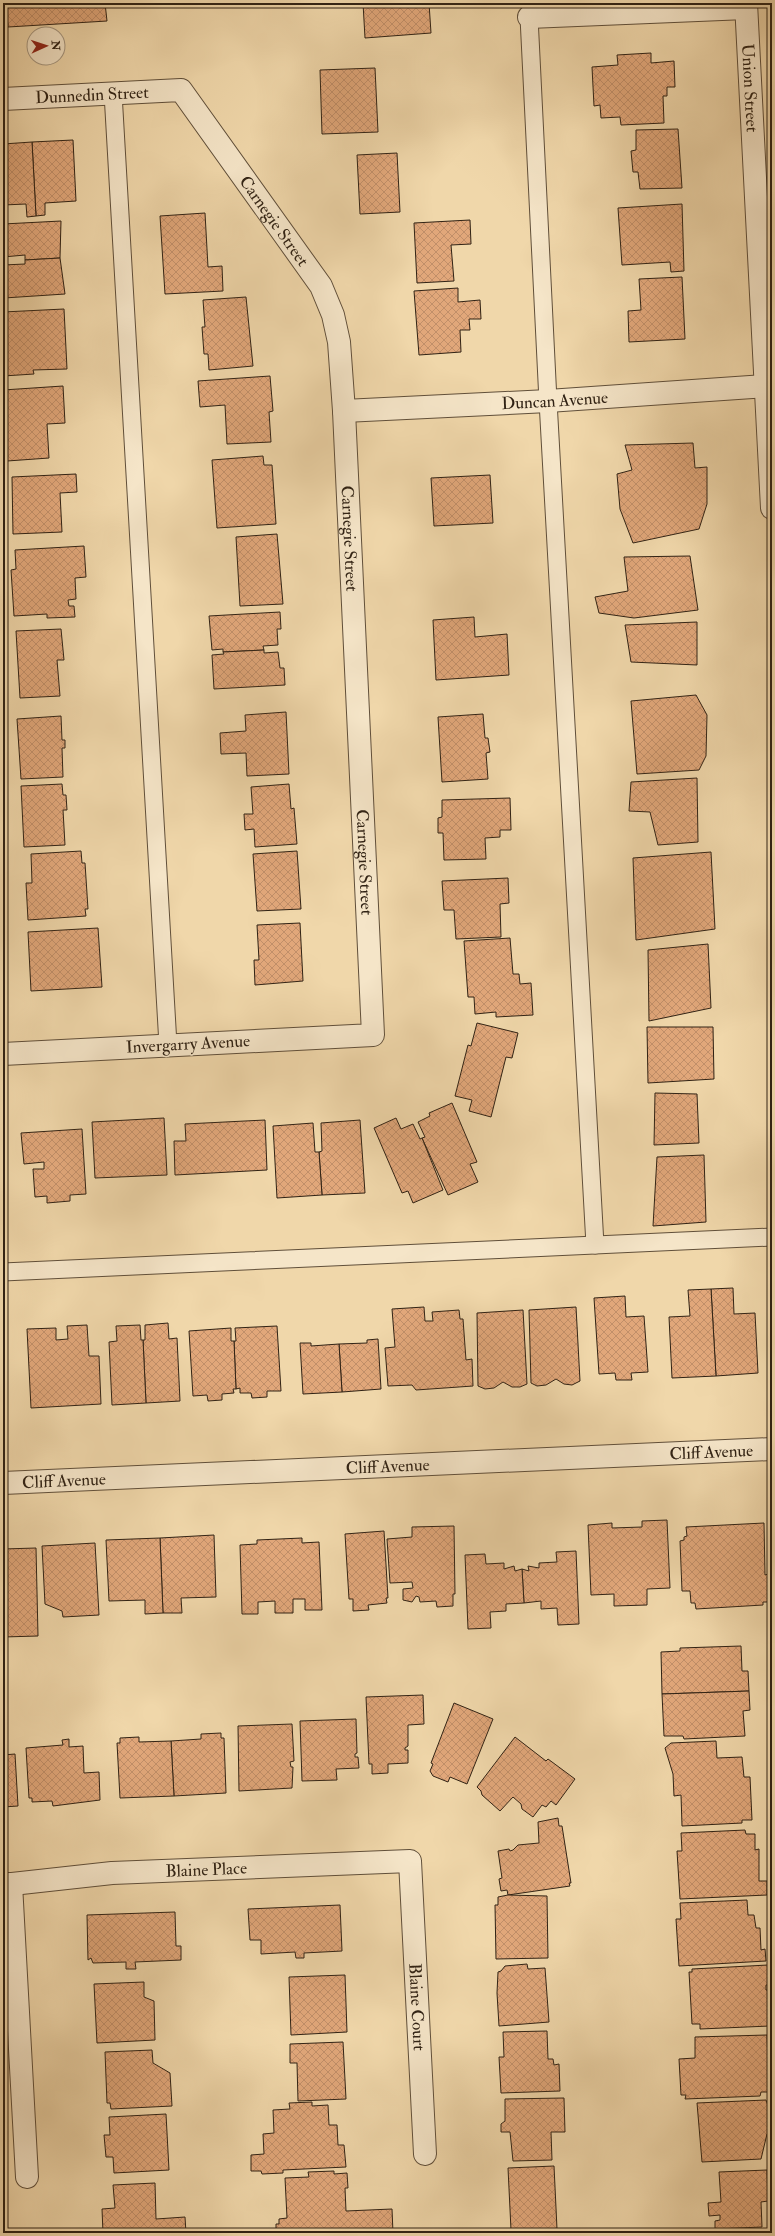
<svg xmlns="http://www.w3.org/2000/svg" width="775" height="2236" font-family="'IM FELL Double Pica',serif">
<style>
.building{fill:url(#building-cross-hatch);stroke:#302214}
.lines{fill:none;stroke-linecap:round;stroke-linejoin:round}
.service-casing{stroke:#604f3a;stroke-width:19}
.minor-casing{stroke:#604f3a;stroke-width:24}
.service{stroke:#f5e5c8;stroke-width:17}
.minor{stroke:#f5e5c8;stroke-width:22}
.labels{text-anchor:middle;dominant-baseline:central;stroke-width:3;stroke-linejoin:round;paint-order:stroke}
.street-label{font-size:17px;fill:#302214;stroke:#f5e5c8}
</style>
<defs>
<pattern id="building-cross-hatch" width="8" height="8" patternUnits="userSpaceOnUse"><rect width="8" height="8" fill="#e1a77a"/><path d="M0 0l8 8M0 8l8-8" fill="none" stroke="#c18f69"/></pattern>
</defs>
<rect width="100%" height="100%" fill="#f0d7aa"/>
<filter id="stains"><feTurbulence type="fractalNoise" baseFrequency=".005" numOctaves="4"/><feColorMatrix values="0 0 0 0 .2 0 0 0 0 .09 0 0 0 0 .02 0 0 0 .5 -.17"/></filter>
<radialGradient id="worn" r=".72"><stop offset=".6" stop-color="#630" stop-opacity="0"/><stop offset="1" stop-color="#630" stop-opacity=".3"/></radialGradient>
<g class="building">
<polygon points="6,3 105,3 107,21 8,27"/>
<polygon points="363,3 429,3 431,33 365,38"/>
<polygon points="651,53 651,63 674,61 675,87 667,87 667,96 663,96 664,123 621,125 620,117 601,118 600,105 594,106 592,67 618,65 617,55"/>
<polygon points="375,68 378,132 322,134 320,70"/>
<polygon points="678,129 682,188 640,189 638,172 633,172 631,151 636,150 636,130"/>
<polygon points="73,140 76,201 45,203 45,215 36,216 32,142"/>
<polygon points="32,142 36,216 27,217 26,204 3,205 3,144"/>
<polygon points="397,153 400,212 360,214 357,155"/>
<polygon points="682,204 684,271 671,272 670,262 622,265 618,208"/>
<polygon points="205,213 208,267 222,266 223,291 165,294 160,216"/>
<polygon points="470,220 471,244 451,245 454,281 417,283 414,223"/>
<polygon points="61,221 60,258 25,260 25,255 3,257 3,224"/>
<polygon points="60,258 65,294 4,298 3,265 25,264 25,260"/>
<polygon points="682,277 685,339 629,342 628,311 641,310 639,279"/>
<polygon points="458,288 458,302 480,300 481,319 469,319 470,330 460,330 461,352 419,355 414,291"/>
<polygon points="246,297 253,366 209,370 208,354 204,354 202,327 205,327 203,300"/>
<polygon points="64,309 67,369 33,370 34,374 3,376 3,312"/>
<polygon points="270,376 273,411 269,412 271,442 227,444 225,405 200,407 198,381"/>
<polygon points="63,386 65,423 47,424 49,458 7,461 3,390"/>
<polygon points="693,443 695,468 707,467 707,504 699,529 633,543 620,509 617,474 632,470 625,445"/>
<polygon points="263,456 264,465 272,465 276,524 217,528 212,460"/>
<polygon points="76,474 77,492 60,493 62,532 13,534 12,477"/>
<polygon points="490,475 493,523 434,526 431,478"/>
<polygon points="277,534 283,604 240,606 236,537"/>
<polygon points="84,546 86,577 75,578 76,599 68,600 69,606 74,606 75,617 47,618 47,614 14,616 11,570 16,569 15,550"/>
<polygon points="690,556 698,610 634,618 599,613 595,597 628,591 624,557"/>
<polygon points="280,612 281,629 277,629 278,645 263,646 264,650 223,652 223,649 212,650 209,616"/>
<polygon points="474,617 475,637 507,634 509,675 436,680 433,620"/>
<polygon points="697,622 697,665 631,662 625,625"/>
<polygon points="61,629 64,660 57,660 60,696 20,698 16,631"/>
<polygon points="264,650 264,653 278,652 280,668 284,668 285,685 214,689 212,655 224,654 223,652"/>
<polygon points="696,695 707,715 706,756 699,770 637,774 631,701"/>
<polygon points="286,712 289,774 247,776 246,753 221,754 220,733 246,731 245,715"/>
<polygon points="483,714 485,738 488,738 490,752 486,753 488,779 442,782 438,717"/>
<polygon points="61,716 62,740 65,740 65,748 62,748 63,777 21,779 17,719"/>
<polygon points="697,778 698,842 658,845 650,812 629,811 631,782"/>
<polygon points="62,784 63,795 66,795 67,810 63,810 65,845 24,847 21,786"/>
<polygon points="289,784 291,809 294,808 297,844 255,847 254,829 245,830 244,814 253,814 251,787"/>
<polygon points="510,798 511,830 500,830 500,837 485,838 486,859 444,860 443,833 438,833 438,818 442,817 442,800"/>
<polygon points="81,851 82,863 85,863 88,909 85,909 86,916 28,920 26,883 32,883 31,854"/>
<polygon points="297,851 301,909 257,911 253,854"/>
<polygon points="711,852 715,929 636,940 633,858"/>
<polygon points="508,878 509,903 500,904 501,937 456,939 454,910 444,910 442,881"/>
<polygon points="300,923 303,981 255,985 254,960 259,960 257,925"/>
<polygon points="98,928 102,987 31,991 28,932"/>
<polygon points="510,938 513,974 519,974 520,984 531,983 533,1015 496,1017 496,1012 475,1014 474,997 468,997 464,941"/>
<polygon points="708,944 711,1008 649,1021 648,950"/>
<polygon points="477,1023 518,1033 512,1058 506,1057 491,1117 469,1111 472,1100 455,1096 468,1045 471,1046"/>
<polygon points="647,1027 713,1027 714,1079 648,1083"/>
<polygon points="655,1093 697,1094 699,1143 654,1145"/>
<polygon points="452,1103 477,1162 470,1164 478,1182 448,1195 422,1138 425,1137 418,1122 430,1116 429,1113"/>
<polygon points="164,1118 167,1175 95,1178 92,1122"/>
<polygon points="396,1118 401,1129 413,1124 420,1139 422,1138 443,1190 413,1203 408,1191 402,1193 374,1128"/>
<polygon points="265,1120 267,1170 175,1175 174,1141 186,1141 185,1124"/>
<polygon points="360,1120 365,1193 322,1195 319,1152 322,1151 321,1123"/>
<polygon points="313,1123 315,1152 319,1152 322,1195 277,1198 273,1126"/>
<polygon points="82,1129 86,1194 70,1195 70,1201 47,1203 47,1196 35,1197 33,1169 44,1169 44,1162 24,1164 21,1133"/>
<polygon points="704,1155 706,1222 653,1226 657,1157"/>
<polygon points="733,1288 734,1314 755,1313 758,1373 716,1376 711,1289"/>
<polygon points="711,1289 716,1376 672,1378 669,1317 690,1316 688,1290"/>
<polygon points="625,1296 626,1317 644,1316 648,1372 631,1373 632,1380 616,1380 615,1373 599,1374 594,1298"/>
<polygon points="424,1307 425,1321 433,1321 432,1312 459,1310 460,1319 463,1319 466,1360 472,1359 473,1386 416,1390 412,1385 388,1386 385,1348 395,1347 392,1309"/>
<polygon points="576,1307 580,1381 572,1385 564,1384 556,1379 546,1385 537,1386 531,1383 529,1310"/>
<polygon points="523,1310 527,1384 520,1387 512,1387 503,1382 494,1388 485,1389 478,1386 477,1313"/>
<polygon points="168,1323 169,1339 177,1338 180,1401 146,1403 143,1340 145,1340 145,1325"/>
<polygon points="87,1325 89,1356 99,1356 101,1404 31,1408 27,1329 56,1328 56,1340 68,1339 67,1326"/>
<polygon points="140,1325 141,1340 143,1340 146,1403 112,1405 109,1342 117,1341 116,1326"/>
<polygon points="277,1326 281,1391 267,1391 267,1397 252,1398 251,1393 240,1393 240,1388 236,1389 234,1341 236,1341 235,1328"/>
<polygon points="231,1328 231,1341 234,1341 236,1389 233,1389 234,1393 222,1394 222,1400 208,1401 207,1395 193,1396 189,1331"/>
<polygon points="378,1339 381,1389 342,1392 339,1344 367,1343 367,1340"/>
<polygon points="300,1343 311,1343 311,1346 339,1344 342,1392 303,1394"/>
<polygon points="667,1520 670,1588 647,1589 647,1605 614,1606 614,1594 591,1595 588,1525 612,1523 612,1528 642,1527 642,1521"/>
<polygon points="764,1523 765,1575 768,1574 770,1602 763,1602 763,1605 696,1609 695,1603 691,1603 690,1591 682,1591 680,1541 684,1540 684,1537 687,1536 686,1527"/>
<polygon points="454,1526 455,1594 453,1594 453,1606 437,1607 436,1601 420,1602 419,1597 416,1596 412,1602 403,1600 403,1589 413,1588 412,1582 390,1583 387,1539 412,1537 412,1527"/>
<polygon points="384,1531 388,1598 386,1598 387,1603 368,1605 369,1610 353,1611 353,1599 349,1599 345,1534"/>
<polygon points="214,1535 216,1597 181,1598 182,1613 163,1613 160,1538"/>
<polygon points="160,1538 163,1613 145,1614 145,1600 109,1601 106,1540"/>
<polygon points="302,1538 302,1543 319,1542 322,1610 305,1610 305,1599 293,1599 293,1613 275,1613 275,1601 258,1602 258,1614 242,1614 240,1545 257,1544 257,1540"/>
<polygon points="95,1543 99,1615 63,1617 62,1611 45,1604 42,1546"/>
<polygon points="36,1548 38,1636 3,1637 3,1549"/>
<polygon points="576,1551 579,1624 558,1625 557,1608 541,1609 541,1601 524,1603 522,1569 529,1571 528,1566 539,1568 539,1563 557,1562 556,1552"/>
<polygon points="485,1554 486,1564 504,1563 504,1569 514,1566 515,1571 522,1569 524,1603 506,1604 506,1611 490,1612 491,1628 468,1629 465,1555"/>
<polygon points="741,1646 742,1671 748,1671 749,1691 662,1694 661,1652 680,1651 680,1648"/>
<polygon points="749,1691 750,1710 743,1711 745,1736 684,1739 683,1736 664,1736 662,1694"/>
<polygon points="423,1695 424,1724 408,1725 408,1746 405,1748 405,1750 408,1750 408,1763 388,1764 388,1773 372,1774 372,1764 369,1764 366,1697"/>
<polygon points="454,1703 493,1719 467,1784 450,1777 448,1782 433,1776 430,1771 433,1764 431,1763"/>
<polygon points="356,1719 357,1753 355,1754 355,1757 358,1757 359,1768 336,1769 337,1780 302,1781 300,1721"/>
<polygon points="292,1724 294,1761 290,1762 291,1767 293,1767 292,1788 239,1791 238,1726"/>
<polygon points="221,1733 221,1738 224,1738 226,1793 174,1796 171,1741 201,1739 201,1734"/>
<polygon points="139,1737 139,1742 171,1741 174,1796 120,1798 117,1743 120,1743 120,1738"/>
<polygon points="515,1737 546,1761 548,1759 575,1779 556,1805 551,1801 546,1807 542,1805 533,1817 522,1809 521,1804 513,1797 500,1811 482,1795 481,1791 477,1787"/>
<polygon points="69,1739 69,1747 83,1746 84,1773 99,1772 100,1800 53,1806 52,1801 32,1802 32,1798 29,1798 26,1748 63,1745 62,1740"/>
<polygon points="716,1741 717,1758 742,1757 744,1777 750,1777 752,1820 742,1820 742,1823 682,1826 681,1795 674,1796 673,1774 665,1748 671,1743"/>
<polygon points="15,1754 18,1806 3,1807 3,1755"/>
<polygon points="558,1818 559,1826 562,1826 571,1883 569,1883 570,1886 508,1895 507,1890 501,1891 499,1879 502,1878 498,1851 509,1849 510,1851 513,1850 518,1845 539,1843 538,1822"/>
<polygon points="745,1830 746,1834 755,1834 755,1850 759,1849 759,1881 767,1881 767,1895 680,1899 677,1851 682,1851 681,1833"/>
<polygon points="508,1895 547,1896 548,1958 496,1959 495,1905 498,1905 498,1897"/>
<polygon points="747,1900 748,1915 754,1915 756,1928 760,1928 761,1950 765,1949 766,1961 679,1966 676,1919 681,1919 680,1903"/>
<polygon points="340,1905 342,1951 304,1953 304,1958 296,1958 295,1952 261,1954 261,1940 250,1940 248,1909"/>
<polygon points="175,1912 176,1946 181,1946 181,1960 135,1962 136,1969 126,1969 126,1962 93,1963 91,1958 88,1960 87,1915"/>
<polygon points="527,1964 528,1969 545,1968 549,2022 499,2026 497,1993 498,1972 501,1971 505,1966"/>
<polygon points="768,1965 769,1985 766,1985 766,1990 768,1990 770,2026 700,2029 700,2024 692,2024 689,1972 692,1972 692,1969"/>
<polygon points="345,1975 347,2032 291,2035 289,1977"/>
<polygon points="144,1982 144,1997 154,2001 155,2040 97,2043 94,1984"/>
<polygon points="547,2031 548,2059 553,2059 554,2065 559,2064 560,2091 501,2093 499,2057 504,2057 503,2032"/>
<polygon points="767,2035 769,2092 761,2092 760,2096 685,2099 686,2095 681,2095 679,2059 695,2058 695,2037"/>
<polygon points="343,2042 346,2099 298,2101 297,2063 290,2063 290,2044"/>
<polygon points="152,2050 153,2063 170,2073 172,2106 111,2109 110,2103 107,2103 105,2052"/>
<polygon points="564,2098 565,2132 551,2132 552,2160 513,2161 510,2132 501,2132 501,2124 505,2121 505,2099"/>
<polygon points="766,2100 772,2117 772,2134 767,2134 761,2159 702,2162 697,2103"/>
<polygon points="312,2102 312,2106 328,2105 329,2125 337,2125 338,2145 344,2145 346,2167 283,2170 283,2173 262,2174 261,2171 251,2171 251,2155 264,2154 263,2134 274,2133 273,2110 290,2109 289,2103"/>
<polygon points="166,2114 169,2170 114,2173 113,2157 106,2157 104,2135 110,2135 109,2117"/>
<polygon points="554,2166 557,2229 511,2230 508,2168"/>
<polygon points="767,2170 768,2201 761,2202 762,2227 715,2229 715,2221 720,2220 720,2215 709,2216 708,2203 721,2202 719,2172"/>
<polygon points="334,2171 334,2174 347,2173 348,2188 345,2188 346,2211 392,2209 393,2233 276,2233 276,2224 279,2224 279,2219 287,2218 285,2178 309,2177 308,2172"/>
<polygon points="155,2183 156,2219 185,2217 186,2233 103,2233 102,2209 115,2208 113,2185"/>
</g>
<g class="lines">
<defs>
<g id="service">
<polyline points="529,17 548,401 595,1245"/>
<polyline points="113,93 168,1045"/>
<polyline points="3,1272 772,1237"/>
</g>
<g id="minor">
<path id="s1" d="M746 3 772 508"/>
<polyline points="529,17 746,8"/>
<path id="s2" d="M3 99 181 90 321 286 333 315 339 342 344 411 373 1035 3 1054"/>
<path id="s3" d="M344 411 548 401 766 386"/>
<path id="s4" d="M3 1483 772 1449"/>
<polyline points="11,1884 27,2177"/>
<path id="s5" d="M3 1885 112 1873 410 1861 425 2154"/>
</g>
</defs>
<use href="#service" class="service-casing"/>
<use href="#minor" class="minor-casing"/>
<use href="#service" class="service"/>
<use href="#minor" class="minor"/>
</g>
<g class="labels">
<g class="street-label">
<text stroke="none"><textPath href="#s1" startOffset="85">Union Street</textPath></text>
<text stroke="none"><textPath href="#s2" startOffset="89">Dunnedin Street</textPath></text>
<text stroke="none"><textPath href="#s2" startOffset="339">Carnegie Street</textPath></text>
<text stroke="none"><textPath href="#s3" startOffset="211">Duncan Avenue</textPath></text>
<text stroke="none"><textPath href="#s2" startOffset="675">Carnegie Street</textPath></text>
<text stroke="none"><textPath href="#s2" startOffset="999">Carnegie Street</textPath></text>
<text transform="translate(188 1044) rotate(-3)">Invergarry Avenue</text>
<text stroke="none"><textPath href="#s4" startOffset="709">Cliff Avenue</textPath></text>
<text stroke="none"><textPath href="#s4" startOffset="385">Cliff Avenue</textPath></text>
<text stroke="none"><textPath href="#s4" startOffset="61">Cliff Avenue</textPath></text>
<text stroke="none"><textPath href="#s5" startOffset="204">Blaine Place</textPath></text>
<text stroke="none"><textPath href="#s5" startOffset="554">Blaine Court</textPath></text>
</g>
</g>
<rect width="775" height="2236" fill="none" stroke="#f0d7aa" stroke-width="16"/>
<rect x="4" y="4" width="767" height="2228" fill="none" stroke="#302214" stroke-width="2"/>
<rect x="8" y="8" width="759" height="2220" fill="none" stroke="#302214"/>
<g transform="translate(46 46) rotate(87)"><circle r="19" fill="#f5e5c8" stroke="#a69780"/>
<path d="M0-3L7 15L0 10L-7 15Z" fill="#8f2418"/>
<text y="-6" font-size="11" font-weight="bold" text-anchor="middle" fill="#302214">N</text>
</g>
<rect width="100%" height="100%" filter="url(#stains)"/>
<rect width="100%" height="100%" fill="url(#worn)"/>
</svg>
